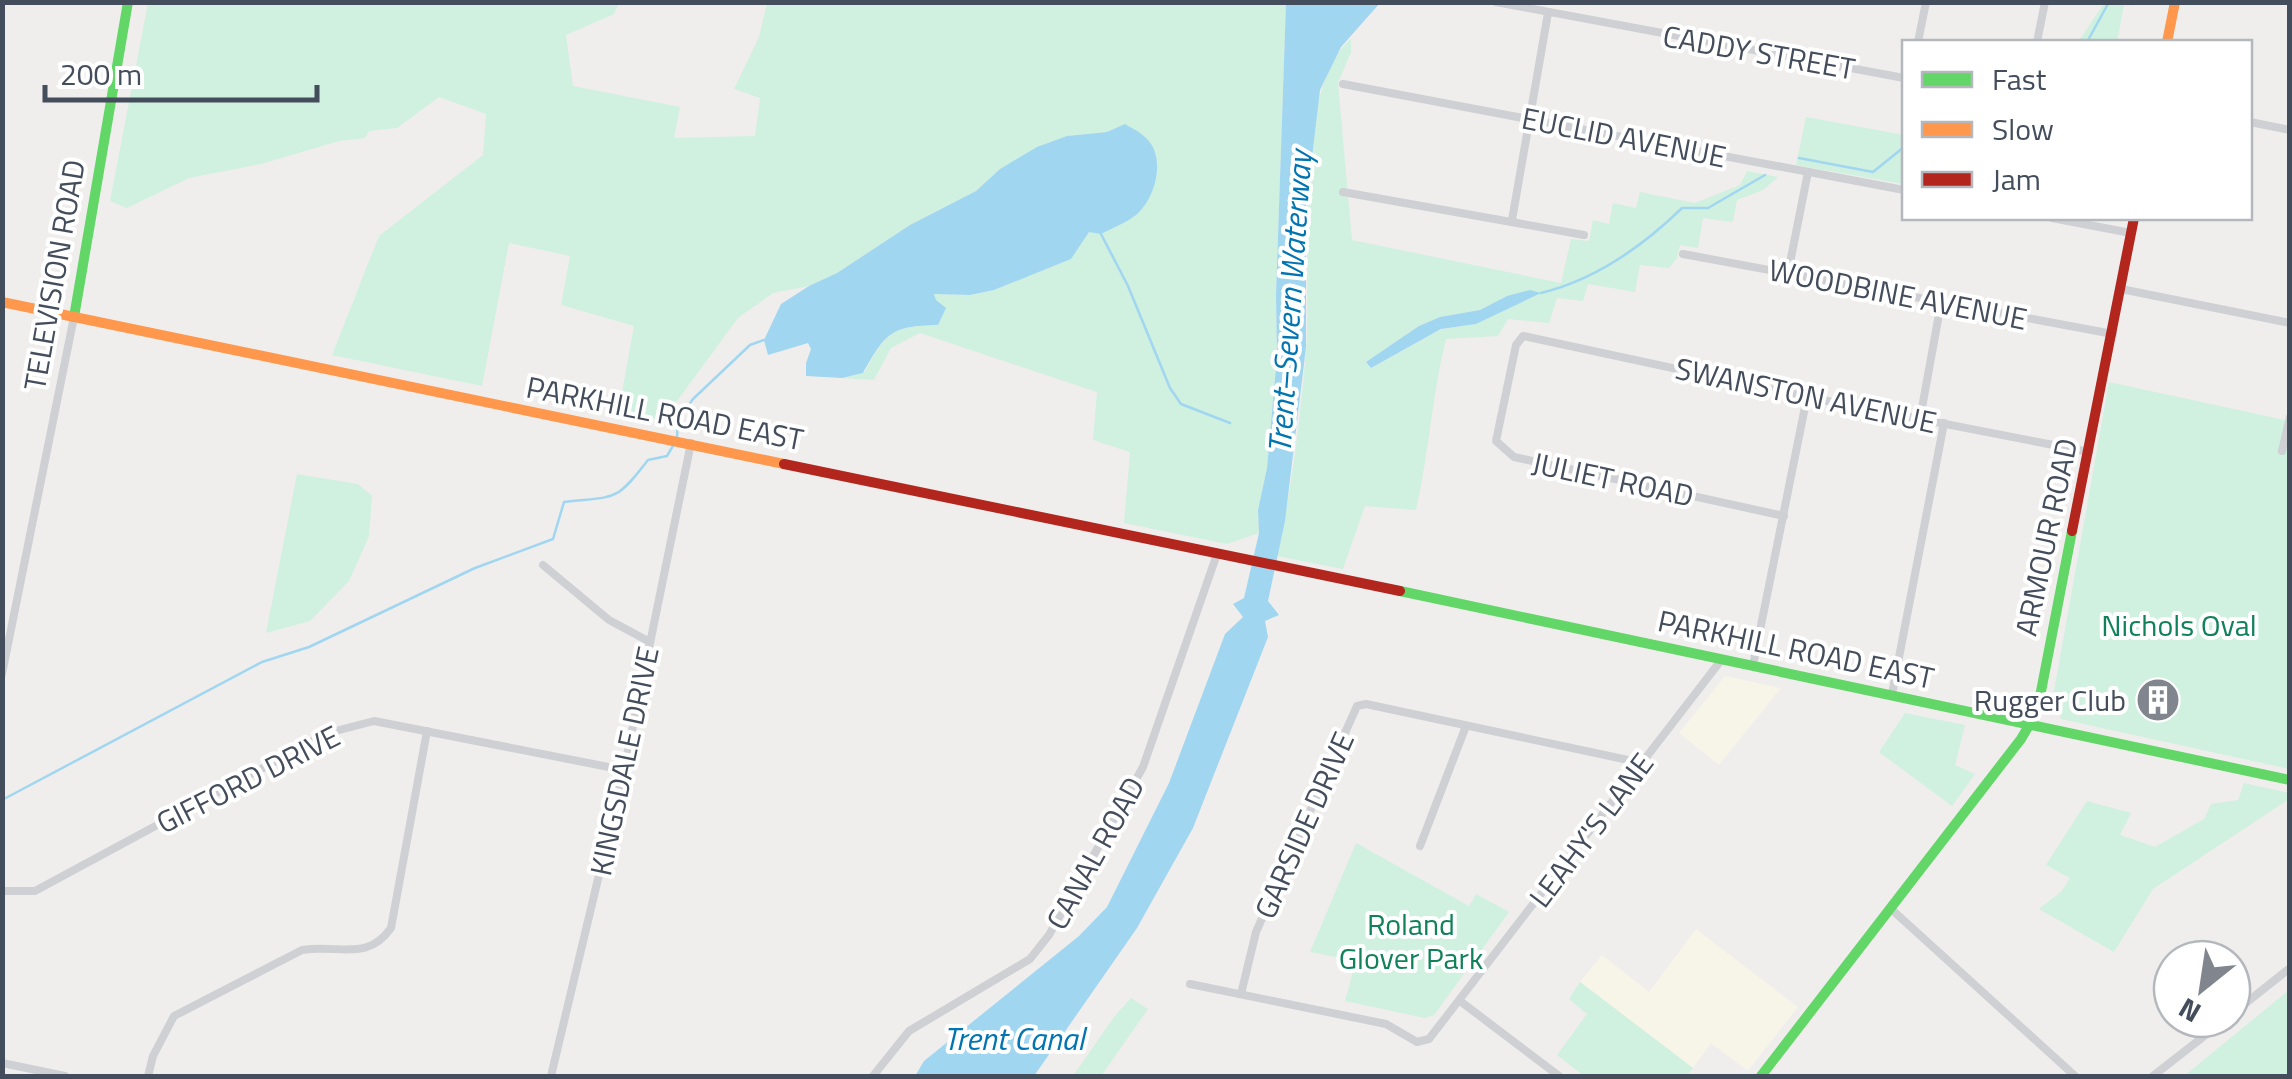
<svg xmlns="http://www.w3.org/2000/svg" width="2292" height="1079" font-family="'Titillium Web',sans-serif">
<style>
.commercial{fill:#f7f4e8}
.green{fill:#d0f0e0;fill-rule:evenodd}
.water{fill:#a1d6f1}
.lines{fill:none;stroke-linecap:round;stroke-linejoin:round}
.stream{stroke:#a1d6f1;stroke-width:2.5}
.street{stroke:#ced0d4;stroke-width:8}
.fast{stroke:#63d668;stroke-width:10}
.slow{stroke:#ff974d;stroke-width:10}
.jam{stroke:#b3261e;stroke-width:10}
.labels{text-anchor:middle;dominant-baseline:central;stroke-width:8;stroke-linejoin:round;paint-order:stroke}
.street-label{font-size:30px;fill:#444d5b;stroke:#fff}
.park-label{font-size:30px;fill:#0f8259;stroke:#fff}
.poi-label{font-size:30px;fill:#444d5b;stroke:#fff;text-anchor:end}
.water-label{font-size:32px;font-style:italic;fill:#0174b1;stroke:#fff}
</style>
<rect width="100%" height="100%" fill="#efeeed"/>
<g class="commercial">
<polygon points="1725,676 1781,688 1719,765 1679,733"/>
<polygon points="1696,929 1798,1007 1748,1071 1711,1043 1693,1068 1580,982 1602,955 1649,992"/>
</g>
<g class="green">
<polygon points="2105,2 2134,3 2134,6 2124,4 2117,42 2078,42"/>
<path d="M148 3H619L614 14 566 35 573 86 680 107 674 138 755 136 760 98 734 89 759 37 767 3H1286L1276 295 1277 356 1267 468 1258 510 1259 533 1227 544 1124 523 1130 452 1093 440 1097 392 920 333 891 348 874 380 842 378 864 373C886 333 890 326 938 325L934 294 970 295 994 290 1071 259 1125 124 1107 132 1067 136 1000 169 976 191 910 225 837 273 809 286 773 293 738 318 663 420 618 414 634 326 561 305 570 256 509 243 482 386 332 355 379 236 483 155 486 114 439 97 397 128 369 131 365 138 339 141 261 164 189 178 127 208 110 201Z"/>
<path d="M1351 39V52L1338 83 1352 240 1561 283 1571 239 1589 241 1593 220 1609 224 1613 203 1636 208 1640 192 1695 203 1740 185 1747 171 1778 177 1763 190 1737 200 1733 222 1703 218 1698 248 1680 245 1677 258 1669 268 1640 265 1635 292 1588 284 1583 301 1557 298 1549 323 1508 319 1498 336 1446 339C1432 395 1429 453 1416 510L1365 506 1343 569 1277 556C1292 489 1300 420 1306 351 1312 277 1291 88 1351 39ZM1540 293 1476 324 1442 329 1371 368 1366 362 1419 326 1440 317 1480 310 1507 296Z"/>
<polygon points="1806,117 1904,135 1903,184 1796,165"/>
<polygon points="2109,382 2289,421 2289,769 2061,719 2053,697"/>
<polygon points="297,474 358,484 372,496 369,536 349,581 310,621 266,633"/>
<polygon points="1905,713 1965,725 1955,765 1975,774 1952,806 1879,752"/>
<polygon points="2244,783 2289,793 2289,799 2153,889 2114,952 2039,909 2062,891 2070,878 2046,865 2087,801 2131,813 2120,835 2155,847 2204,819 2211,804 2238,800"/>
<polygon points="1356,843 1469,906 1476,894 1509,912 1434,1015 1425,1018 1345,1001 1356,961 1310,952"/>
<polygon points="1580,982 1693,1068 1687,1076 1584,1076 1557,1055 1587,1014 1569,999"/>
<polygon points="2289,990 2289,1076 2184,1076"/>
<polygon points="1131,998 1148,1009 1101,1076 1073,1076 1114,1017"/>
</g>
<g class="water">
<polygon points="1286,3 1380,3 1341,47 1320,90 1306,207 1306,347 1285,521 1268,601 1279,615 1265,621 1268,637 1193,828 1137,928 1034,1076 915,1076 924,1061 1079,936 1107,907 1169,783 1225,634 1243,617 1233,604 1244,598 1259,533 1258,510 1267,468 1277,356 1276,295"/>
<path d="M1125 124C1131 128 1139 131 1145 137 1167 156 1156 198 1136 215 1126 223 1112 228 1101 234L1089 232 1071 259 994 290 970 295 934 294 936 300 946 308 938 325C890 326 886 333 863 373L842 378 806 376V363L811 349 808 343 768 355 764 340 781 304 809 286 837 273 910 225 976 191 1000 169 1037 147 1067 136 1107 132Z"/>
<polygon points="1530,290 1541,293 1476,324 1441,329 1371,368 1366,362 1419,326 1440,317 1480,310 1507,296"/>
</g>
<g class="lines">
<g class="stream">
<polyline points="2087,42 2109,2"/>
<polyline points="1799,158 1873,172 1904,147"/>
<polyline points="1101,234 1128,286 1170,388 1181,404 1230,423"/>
<path d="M1541 293C1594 280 1643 246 1682 208H1708L1765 175"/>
<polyline points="677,437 678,420 693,399 750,345 764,340"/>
<path d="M2 800 262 662 309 647 475 568 553 539 564 502C616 496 615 503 648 460L667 456 674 444"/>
</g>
<g class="street">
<polyline points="1496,2 1904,78"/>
<polyline points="1918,42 1926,2"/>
<polyline points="2037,42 2045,2"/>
<polyline points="1343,84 1904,190"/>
<polyline points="2250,122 2290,130"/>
<polyline points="1343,192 1584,235"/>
<polyline points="2052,218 2131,233"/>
<polyline points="1512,220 1548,13"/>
<polyline points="1683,254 2113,334"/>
<polyline points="1788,273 1808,172"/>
<polyline points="2121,289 2290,323"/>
<polyline points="1920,419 1941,303"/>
<polyline points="2282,451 2290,417"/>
<polyline points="1784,516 1514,457 1496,441 1516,345 1523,336 1807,397 2089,452"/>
<polyline points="543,565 609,620 650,642"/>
<polyline points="1753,665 1807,397"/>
<polyline points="2,674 74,317"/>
<polyline points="1892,694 1944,423"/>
<polyline points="1420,846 1466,726"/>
<polyline points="2,891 35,891 328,733 374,721 624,770"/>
<polyline points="1890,908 2075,1076"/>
<polyline points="1190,984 1386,1024 1417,1042 1429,1039 1722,659"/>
<polyline points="1241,994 1256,932 1357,706 1366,704 1642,763"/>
<polyline points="1460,1001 1559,1076"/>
<polyline points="2232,1014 2290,968"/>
<polyline points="2,1063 65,1076"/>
<path d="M148 1076 153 1056 174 1016 302 950C340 944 367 962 391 928L427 731"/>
<polyline points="551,1076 624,770 691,443"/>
<polyline points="873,1076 909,1031 1030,959 1049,935 1143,767 1217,554"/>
<polyline points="2153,1076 2226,1019"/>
</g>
<g class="fast">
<polyline points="74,317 128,2"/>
<polyline points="1400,591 2290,780"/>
<polyline points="1761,1076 2021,739 2037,712 2072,531"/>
</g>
<g class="slow">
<polyline points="2167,42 2175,2"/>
<polyline points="2,302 784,464"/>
</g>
<g class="jam">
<polyline points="784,464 1400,591"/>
<polyline points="2072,531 2134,218"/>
</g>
</g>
<defs>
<symbol id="building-disc" viewBox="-11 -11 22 22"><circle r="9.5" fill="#80858e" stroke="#fff"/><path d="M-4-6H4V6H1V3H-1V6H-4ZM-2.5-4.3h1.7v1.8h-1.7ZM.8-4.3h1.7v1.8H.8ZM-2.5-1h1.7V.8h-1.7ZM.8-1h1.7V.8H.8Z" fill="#fff"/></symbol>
</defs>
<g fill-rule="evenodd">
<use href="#building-disc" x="2133" y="675" width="50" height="50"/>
</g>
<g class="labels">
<g class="street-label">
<text transform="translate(1759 52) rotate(10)">CADDY STREET</text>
<text transform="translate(1624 137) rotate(11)">EUCLID AVENUE</text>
<text transform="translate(54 275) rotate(-80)">TELEVISION ROAD</text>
<text transform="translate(1898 294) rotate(11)">WOODBINE AVENUE</text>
<text transform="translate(1806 395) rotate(12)">SWANSTON AVENUE</text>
<text transform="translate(665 413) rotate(11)">PARKHILL ROAD EAST</text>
<text transform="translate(1613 479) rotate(12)">JULIET ROAD</text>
<text transform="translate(2046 537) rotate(-78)">ARMOUR ROAD</text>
<text transform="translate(1796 649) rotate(12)">PARKHILL ROAD EAST</text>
<text transform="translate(624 761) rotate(-78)">KINGSDALE DRIVE</text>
<text transform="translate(248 779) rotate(-27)">GIFFORD DRIVE</text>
<text transform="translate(1304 825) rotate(-66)">GARSIDE DRIVE</text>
<text transform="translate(1591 830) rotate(-53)">LEAHY'S LANE</text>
<text transform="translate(1095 853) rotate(-61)">CANAL ROAD</text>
</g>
<g class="park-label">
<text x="2179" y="625">Nichols Oval</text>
<text x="1411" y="924">Roland<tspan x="1411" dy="34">Glover Park</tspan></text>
</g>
<g class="poi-label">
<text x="2126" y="700">Rugger Club</text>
</g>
<g class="water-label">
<text transform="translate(1289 302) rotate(-86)">Trent–Severn Waterway</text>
<text x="1014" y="1038">Trent Canal</text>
</g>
</g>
<rect width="2292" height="1079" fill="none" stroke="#444d5b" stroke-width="10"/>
<rect x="1902" y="40" width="350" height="180" fill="#ffffff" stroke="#b4b8bd" stroke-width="2.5"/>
<rect x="1922" y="72" width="50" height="15" fill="#63d668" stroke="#b4b8bd" stroke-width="2.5"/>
<text x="1992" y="90" font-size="30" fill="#444d5b">Fast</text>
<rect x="1922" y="122" width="50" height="15" fill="#ff974d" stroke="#b4b8bd" stroke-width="2.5"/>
<text x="1992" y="140" font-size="30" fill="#444d5b">Slow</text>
<rect x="1922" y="172" width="50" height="15" fill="#b3261e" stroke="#b4b8bd" stroke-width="2.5"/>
<text x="1992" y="190" font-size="30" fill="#444d5b">Jam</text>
<g transform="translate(2202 989) rotate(210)"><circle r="48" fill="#ffffff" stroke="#b4b8bd" stroke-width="2.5"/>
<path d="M0-8L18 38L0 25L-18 38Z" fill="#80858e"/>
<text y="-15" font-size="28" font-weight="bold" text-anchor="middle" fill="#444d5b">N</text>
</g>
<path d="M45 85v15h272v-15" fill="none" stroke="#444d5b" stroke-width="5"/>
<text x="60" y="85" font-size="30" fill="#444d5b" stroke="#ffffff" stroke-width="8" paint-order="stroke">200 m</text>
</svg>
